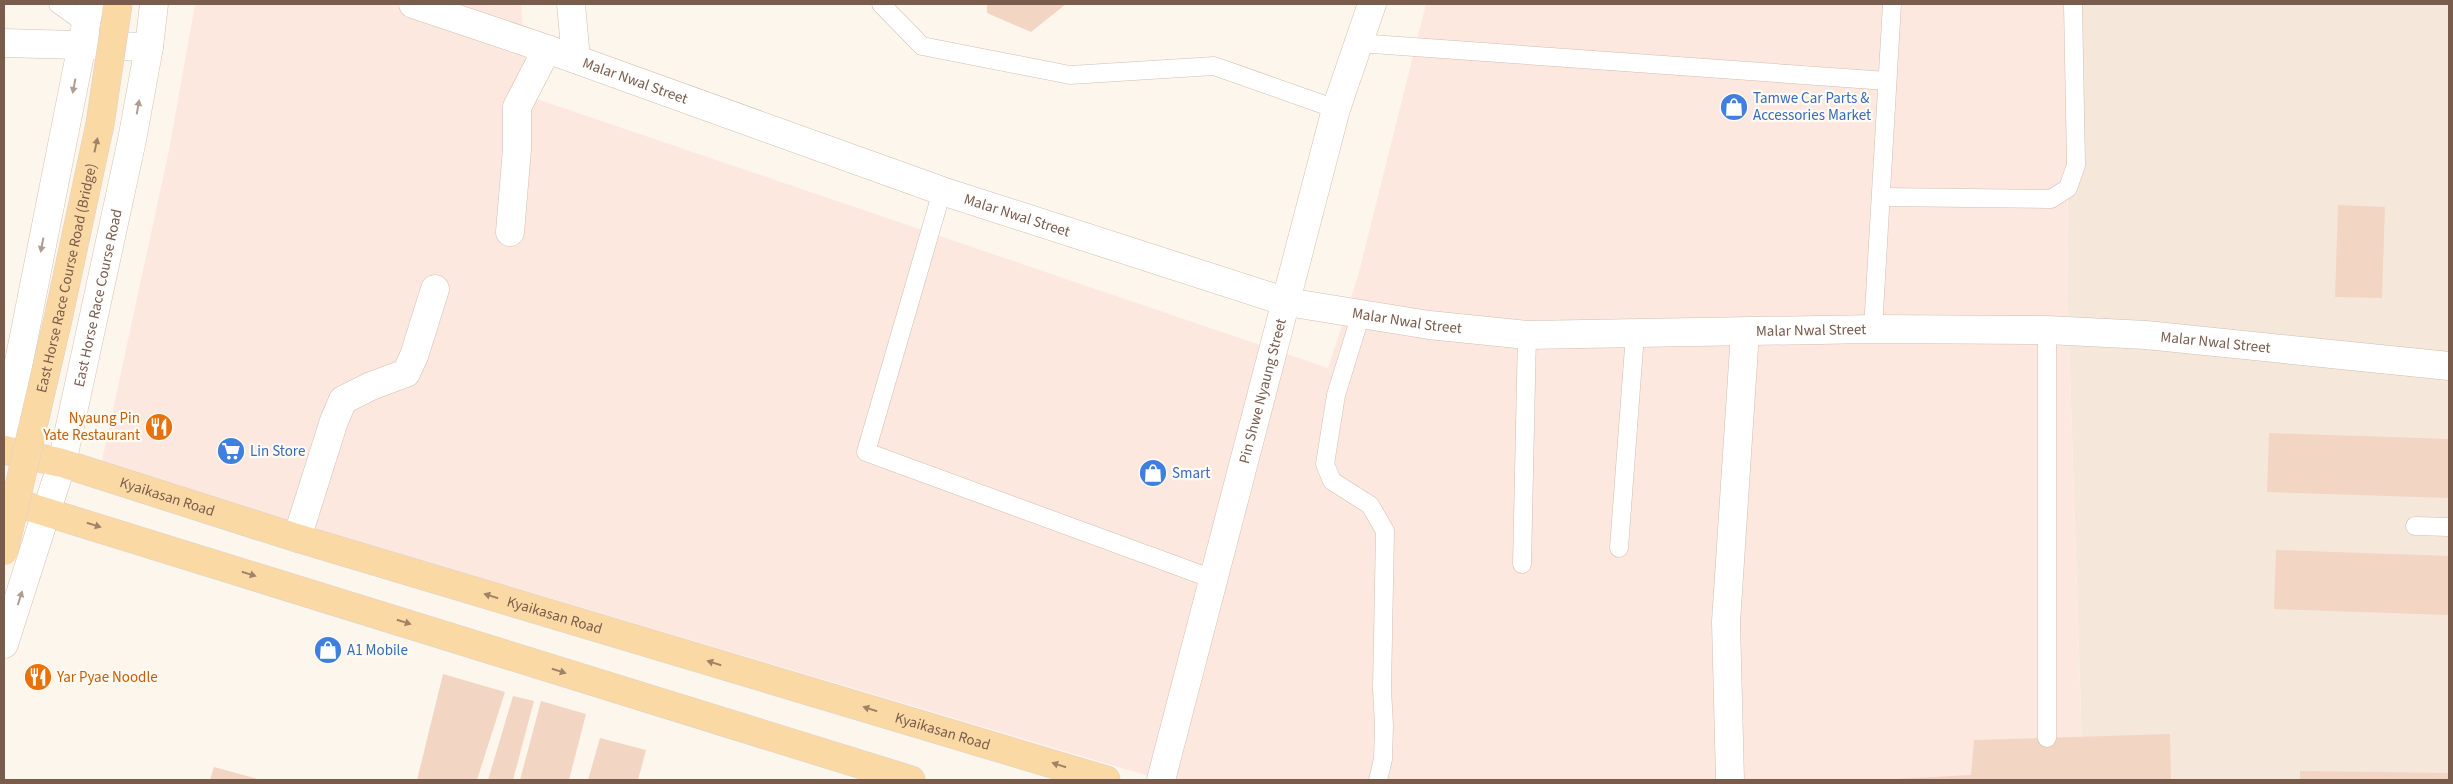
<svg xmlns="http://www.w3.org/2000/svg" width="2453" height="784" font-family="'Source Sans 3',sans-serif">
<style>
.residential{fill:#f5e8da}
.commercial{fill:#fde8e0}
.building{fill:#f3d5c3}
.lines{fill:none;stroke-linecap:round;stroke-linejoin:round}
.lane-casing{stroke:#d1beb0;stroke-width:19}
.street-casing{stroke:#d1beb0;stroke-width:29}
.secondary-casing{stroke:#d6c0b0;stroke-width:29}
.primary-casing{stroke:#dad1cd;stroke-width:29}
.lane{stroke:#fff;stroke-width:18}
.street{stroke:#fff;stroke-width:28}
.secondary{stroke:#fff;stroke-width:28}
.primary{stroke:#fbd9a5;stroke-width:28}
.primary-bridge-casing{stroke:#dad1cd;stroke-width:29;stroke-linecap:butt}
.primary-bridge{stroke:#fbd9a5;stroke-width:28}
.oneway{fill:#af9d94}
.oneway2{fill:#a18267}
.labels{text-anchor:middle;dominant-baseline:central;stroke-width:4.5;stroke-linejoin:round;paint-order:stroke}
.street-label{font-size:15px;fill:#7a5c4d;stroke:#fffaf3}
.shop-label{font-size:15px;fill:#366cbe;stroke:#fffaf3;text-anchor:start}
.food-label{font-size:15px;fill:#c56008;stroke:#fffaf3;text-anchor:end}
</style>
<rect width="100%" height="100%" fill="#fdf6ec"/>
<polygon class="residential" points="2067,4 2449,4 2449,780 2083,780 2068,308"/>
<polygon class="commercial" points="195,4 521,4 528,96 1328,368 1358,276 1426,4 2067,4 2068,308 2083,780 1162,780 101,465 169,150"/>
<g class="building">
<polygon points="987,4 1066,4 1031,32 987,13"/>
<polygon points="2338,205 2385,207 2382,298 2335,297"/>
<polygon points="2269,433 2449,439 2449,498 2267,492"/>
<polygon points="2276,550 2449,556 2449,615 2274,609"/>
<polygon points="443,674 505,692 477,780 417,780"/>
<polygon points="513,696 534,701 513,780 488,780"/>
<polygon points="541,701 586,714 569,780 520,780"/>
<polygon points="2170,734 2171,780 1874,780 1971,775 1974,740"/>
<polygon points="600,738 646,750 638,780 588,780"/>
<polygon points="214,767 261,780 210,780"/>
<polygon points="2300,771 2449,773 2449,780 2300,780"/>
</g>
<g class="lines">
<defs>
<g id="lane">
<polyline points="58,4 87,25"/>
<polyline points="881,4 922,46 1070,75 1214,66 1336,109"/>
<polyline points="1358,43 1887,81"/>
<polyline points="942,191 866,452 1213,579"/>
<polyline points="1881,197 2051,199 2068,188 2076,165 2073,4"/>
<polyline points="1361,314 1336,395 1325,464 1332,481 1370,505 1385,531 1382,689 1384,726 1383,759 1378,780"/>
<polyline points="1873,329 1892,4"/>
<polyline points="2047,330 2047,738"/>
<polyline points="2415,526 2449,527"/>
<polyline points="1619,548 1635,334"/>
<polyline points="1522,564 1527,335"/>
</g>
<g id="street">
<path id="s1" d="M413 4 547 49 942 191 1287 302 1429 325 1527 335 1873 329 2047 330 2146 335 2449 366"/>
<polyline points="571,4 576,59"/>
<polyline points="4,43 149,47"/>
<polyline points="510,232 517,149 517,107 547,49"/>
<polyline points="297,538 334,421 343,400 371,386 406,373 414,356 435,289"/>
<polyline points="1730,780 1726,622 1745,332"/>
</g>
<g id="secondary">
<polyline points="4,437 90,4"/>
<path id="s2" d="M4 644 62 463 132 140 149 47 154 4"/>
<path id="s3" d="M1161 780 1336 109 1372 4"/>
</g>
<g id="primary">
<path id="s4" d="M4 450 62 463 297 538 1106 780"/>
<polyline points="4,499 911,780"/>
</g>
</defs>
<use href="#lane" class="lane-casing"/>
<use href="#street" class="street-casing"/>
<use href="#secondary" class="secondary-casing"/>
<use href="#primary" class="primary-casing"/>
<use href="#lane" class="lane"/>
<use href="#street" class="street"/>
<use href="#secondary" class="secondary"/>
<use href="#primary" class="primary"/>
<defs>
<g id="primary-bridge">
<path id="s5" d="M4 551 58 319 100 124 118 4"/>
</g>
</defs>
<use href="#primary-bridge" class="primary-bridge-casing"/>
<use href="#primary-bridge" class="primary-bridge"/>
</g>
<defs><path id="oneway-solid" d="M-6-.8H1V-3.2L6.5 0L1 3.2V.8H-6Z" transform="scale(1.25)"/></defs>
<g class="oneway">
<use href="#oneway-solid" transform="translate(74 86) rotate(101)"/>
<use href="#oneway-solid" transform="translate(138 107) rotate(-80)"/>
<use href="#oneway-solid" transform="translate(42 245) rotate(101)"/>
<use href="#oneway-solid" transform="translate(20 598) rotate(-72)"/>
</g>
<g class="oneway2">
<use href="#oneway-solid" transform="translate(96 145) rotate(-78)"/>
<use href="#oneway-solid" transform="translate(94 525) rotate(17)"/>
<use href="#oneway-solid" transform="translate(249 574) rotate(17)"/>
<use href="#oneway-solid" transform="translate(491 596) rotate(-163)"/>
<use href="#oneway-solid" transform="translate(404 622) rotate(17)"/>
<use href="#oneway-solid" transform="translate(714 663) rotate(-163)"/>
<use href="#oneway-solid" transform="translate(559 671) rotate(17)"/>
<use href="#oneway-solid" transform="translate(870 709) rotate(-163)"/>
<use href="#oneway-solid" transform="translate(1059 765) rotate(-163)"/>
</g>
<defs>
<symbol id="shop-disc" viewBox="-11 -11 22 22"><circle r="9.5" fill="#3f7fe0" stroke="#fffaf3"/><path d="M-5-2.5h2.3a2.7 3.5 0 0 1 5.4 0H5L5.5 6h-11ZM-1.5-2.5h3a1.5 2.3 0 0 0-3 0Z" fill="#fff"/></symbol>
<symbol id="restaurant-disc" viewBox="-11 -11 22 22"><circle r="9.5" fill="#e8710a" stroke="#fffaf3"/><path d="M-5-6h1v4h1v-4h1v4h1v-4h1v5L-1.5 .5V6h-2V.5L-5-1ZM5-6V6H3V1.5H1.5Q1.5-4 5-6Z" fill="#fff"/></symbol>
<symbol id="supermarket-disc" viewBox="-11 -11 22 22"><circle r="9.5" fill="#3f7fe0" stroke="#fffaf3"/><path d="M-6-5.5h2.5l.6 2H6L4.5 2H-2.5L-4.4-4H-6ZM-1.5 3.2a1.3 1.3 0 1 0 .1 0ZM3 3.2a1.3 1.3 0 1 0 .1 0Z" fill="#fff"/></symbol>
</defs>
<g fill-rule="evenodd">
<use href="#shop-disc" x="1718" y="91" width="32" height="32"/>
<use href="#restaurant-disc" x="143" y="411" width="32" height="32"/>
<use href="#supermarket-disc" x="215" y="435" width="32" height="32"/>
<use href="#shop-disc" x="1137" y="457" width="32" height="32"/>
<use href="#shop-disc" x="312" y="634" width="32" height="32"/>
<use href="#restaurant-disc" x="22" y="661" width="32" height="32"/>
</g>
<g class="labels">
<g class="street-label">
<text stroke="none"><textPath href="#s1" startOffset="235">Malar Nwal Street</textPath></text>
<text stroke="none"><textPath href="#s1" startOffset="640">Malar Nwal Street</textPath></text>
<text stroke="none"><textPath href="#s5" startOffset="280">East Horse Race Course Road (Bridge)</textPath></text>
<text stroke="none"><textPath href="#s2" startOffset="359">East Horse Race Course Road</textPath></text>
<text stroke="none"><textPath href="#s1" startOffset="1045">Malar Nwal Street</textPath></text>
<text stroke="none"><textPath href="#s1" startOffset="1450">Malar Nwal Street</textPath></text>
<text stroke="none"><textPath href="#s1" startOffset="1855">Malar Nwal Street</textPath></text>
<text stroke="none"><textPath href="#s3" startOffset="402">Pin Shwe Nyaung Street</textPath></text>
<text stroke="none"><textPath href="#s4" startOffset="170">Kyaikasan Road</textPath></text>
<text stroke="none"><textPath href="#s4" startOffset="575">Kyaikasan Road</textPath></text>
<text stroke="none"><textPath href="#s4" startOffset="980">Kyaikasan Road</textPath></text>
</g>
<g class="shop-label">
<text x="1753" y="98">Tamwe Car Parts &amp;<tspan x="1753" dy="17">Accessories Market</tspan></text>
<text x="250" y="451">Lin Store</text>
<text x="1172" y="473">Smart</text>
<text x="347" y="650">A1 Mobile</text>
</g>
<g class="food-label">
<text x="140" y="418">Nyaung Pin<tspan x="140" dy="17">Yate Restaurant</tspan></text>
<text x="57" y="677" text-anchor="start">Yar Pyae Noodle</text>
</g>
</g>
<rect width="2453" height="784" fill="none" stroke="#7a5c4d" stroke-width="10"/>
</svg>
